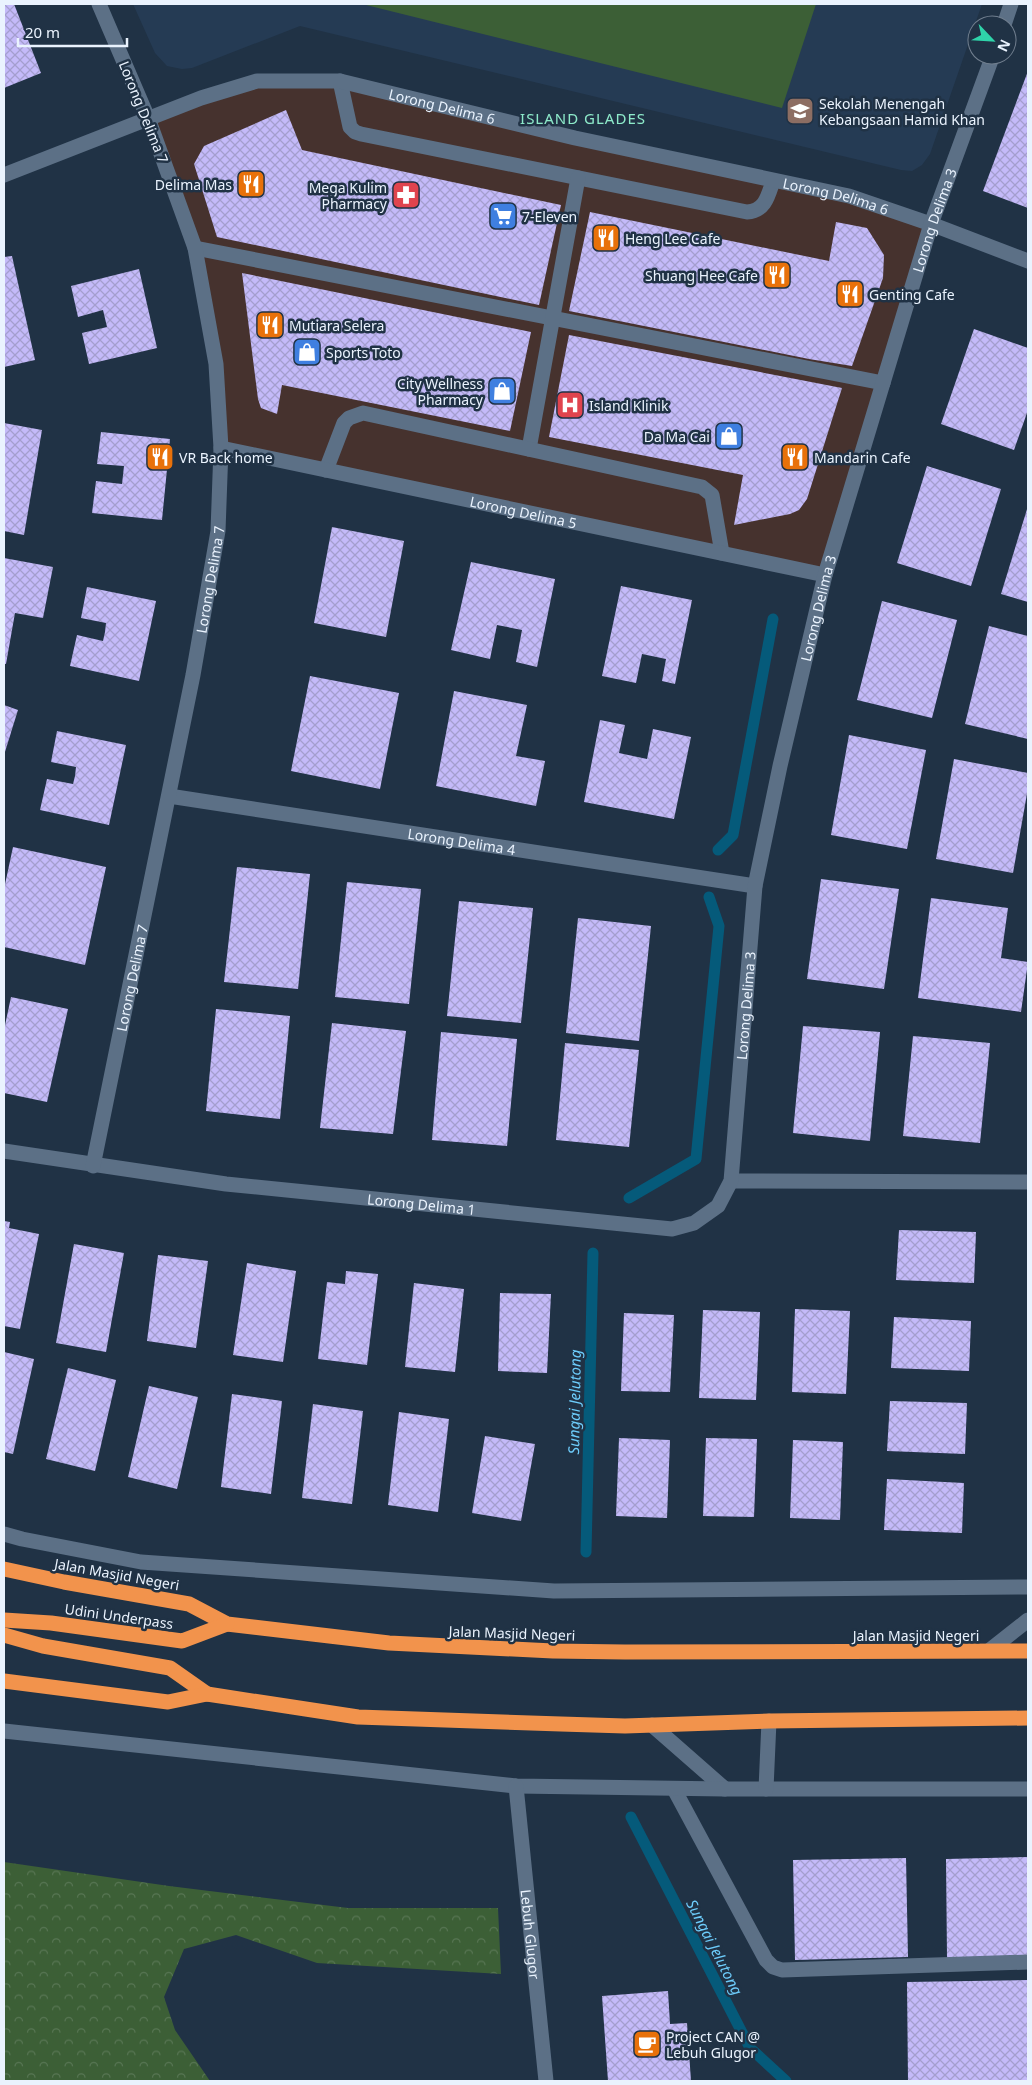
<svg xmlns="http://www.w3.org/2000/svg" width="1032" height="2085" font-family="'Noto Sans',sans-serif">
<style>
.commercial{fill:#46322e}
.built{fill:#253b54}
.forest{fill:url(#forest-crowns)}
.garden{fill:#3c5f36}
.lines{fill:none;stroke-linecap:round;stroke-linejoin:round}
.stream{stroke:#055a7a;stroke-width:11}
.building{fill:url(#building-cross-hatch)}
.lane{stroke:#5c7086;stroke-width:15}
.street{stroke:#5c7086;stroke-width:15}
.secondary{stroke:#5c7086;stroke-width:15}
.highway{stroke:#f2934c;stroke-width:15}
.labels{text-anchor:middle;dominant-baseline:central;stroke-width:5;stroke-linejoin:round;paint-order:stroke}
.poi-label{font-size:14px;fill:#eaf3fe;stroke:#203245;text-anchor:start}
.street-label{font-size:14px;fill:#eaf3fe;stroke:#203245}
.neighbourhood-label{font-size:15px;letter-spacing:1px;fill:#8deaca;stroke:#203245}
.water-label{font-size:15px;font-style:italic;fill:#6dccfb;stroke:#203245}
</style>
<defs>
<pattern id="forest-crowns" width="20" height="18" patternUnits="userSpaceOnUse" patternTransform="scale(1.25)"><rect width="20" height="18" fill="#3c5f36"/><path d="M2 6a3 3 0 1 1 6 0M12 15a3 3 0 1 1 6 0" fill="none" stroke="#587654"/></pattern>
<pattern id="building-cross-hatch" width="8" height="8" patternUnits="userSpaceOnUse" patternTransform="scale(1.25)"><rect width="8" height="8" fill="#c4baf9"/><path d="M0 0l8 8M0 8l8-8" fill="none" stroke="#a49ece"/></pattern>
</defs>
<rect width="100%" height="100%" fill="#203245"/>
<polygon class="commercial" points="257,81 340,81 849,196 931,224 825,575 221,448 195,248 148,118"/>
<polygon class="built" points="133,4 982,4 930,154 922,165 912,171 901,170 300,26 192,68 182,69 167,66 155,53"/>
<polygon class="forest" points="4,1862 169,1886 348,1908 498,1908 501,1974 317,1963 236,1935 184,1949 164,1997 175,2030 210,2081 4,2081"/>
<polygon class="garden" points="362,4 816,4 782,108"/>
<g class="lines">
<g class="stream">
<polyline points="718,850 733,835 773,619"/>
<polyline points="629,1198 696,1159 719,926 709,897"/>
<polyline points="586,1552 593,1253"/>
<polyline points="631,1817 750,2048 786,2081"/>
</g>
</g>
<g class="building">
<polygon points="4,4 14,4 41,73 4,88"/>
<polygon points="1028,71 1028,208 983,191"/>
<polygon points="286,110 302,150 561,205 539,305 217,237 194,164 204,146"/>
<polygon points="590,212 829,261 836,222 867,228 884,255 883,278 852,366 809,359 569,311"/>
<polygon points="12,256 35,360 4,367 4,257"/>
<polygon points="139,269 157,348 89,364 82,333 107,327 103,310 78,317 71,286"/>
<polygon points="242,273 531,332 510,431 282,385 277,414 261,408 258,399"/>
<polygon points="974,329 1028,348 1028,410 1014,450 941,424"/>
<polygon points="569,335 842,388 807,499 799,510 790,514 734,525 743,475 549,437"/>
<polygon points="4,423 42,430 24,535 4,531"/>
<polygon points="101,432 170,439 162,520 92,513 96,481 122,484 124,466 97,464"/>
<polygon points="927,466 1001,489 971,586 897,563"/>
<polygon points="1028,506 1028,602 1001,594"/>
<polygon points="332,527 404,541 386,637 314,623"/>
<polygon points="4,558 53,567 43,618 15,613 6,664 4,664"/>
<polygon points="471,562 555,579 537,667 516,662 522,630 497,625 490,659 451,650"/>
<polygon points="621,586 692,600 675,684 662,681 666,659 642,654 636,683 602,676"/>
<polygon points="87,587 156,601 139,681 70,666 77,635 103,641 105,632 106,623 81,618"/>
<polygon points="882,601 957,620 932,718 857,700"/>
<polygon points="989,626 1028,636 1028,739 965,724"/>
<polygon points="310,676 399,693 380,789 291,771"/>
<polygon points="454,691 527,705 516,756 545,761 536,806 436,786"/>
<polygon points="4,705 18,710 4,755"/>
<polygon points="600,720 625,725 619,753 647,759 653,729 691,737 674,819 584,802"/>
<polygon points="57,731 126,745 109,825 40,810 47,779 73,784 75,776 76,767 51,762"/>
<polygon points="849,735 926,750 907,849 831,835"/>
<polygon points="954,759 1028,773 1028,788 1013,873 936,859"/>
<polygon points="13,847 106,867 85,965 4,947 4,889"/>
<polygon points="237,867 310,874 298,989 224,982"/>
<polygon points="821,879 899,889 884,989 807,979"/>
<polygon points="347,882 421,889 409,1004 335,997"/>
<polygon points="931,898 1008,908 1001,958 1028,962 1021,1012 918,998"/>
<polygon points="459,901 533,908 521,1023 447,1016"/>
<polygon points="578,918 651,926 639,1041 566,1033"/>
<polygon points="11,997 68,1009 47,1102 4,1093 4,1030"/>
<polygon points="216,1009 290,1016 280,1119 206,1111"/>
<polygon points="332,1023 406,1031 393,1134 320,1128"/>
<polygon points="803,1026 880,1032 870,1141 793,1133"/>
<polygon points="441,1032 517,1039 507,1146 432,1140"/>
<polygon points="913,1036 990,1043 980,1143 903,1136"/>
<polygon points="565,1043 639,1050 629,1147 556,1140"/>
<polygon points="4,1221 10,1222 9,1228 39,1234 20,1329 4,1326"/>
<polygon points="899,1230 976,1232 974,1283 896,1280"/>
<polygon points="74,1244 124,1253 106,1352 56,1343"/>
<polygon points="158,1255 208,1261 196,1348 147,1341"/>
<polygon points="247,1263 296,1271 283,1362 233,1355"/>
<polygon points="346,1271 378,1274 367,1365 318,1359 327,1282 345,1284"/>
<polygon points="414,1283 464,1289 455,1372 405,1367"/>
<polygon points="500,1293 551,1294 547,1373 498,1371"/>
<polygon points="795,1309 850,1311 846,1394 792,1392"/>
<polygon points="703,1310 760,1312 756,1400 699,1398"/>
<polygon points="624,1313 674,1315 670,1392 621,1391"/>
<polygon points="894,1317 971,1321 969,1371 891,1368"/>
<polygon points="4,1352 34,1359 13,1454 4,1452"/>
<polygon points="68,1368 116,1380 95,1471 46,1459"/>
<polygon points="149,1386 198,1397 177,1489 128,1477"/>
<polygon points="232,1394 282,1401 271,1494 221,1487"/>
<polygon points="890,1401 967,1403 965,1454 887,1451"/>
<polygon points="313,1404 363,1411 352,1504 302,1498"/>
<polygon points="399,1412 449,1419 438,1512 388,1505"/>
<polygon points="485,1436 535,1444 521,1521 472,1513"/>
<polygon points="619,1438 670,1440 667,1518 616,1516"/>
<polygon points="706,1438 757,1439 754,1517 703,1516"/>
<polygon points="793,1440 843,1442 840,1520 790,1518"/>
<polygon points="887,1479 964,1483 962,1533 884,1530"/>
<polygon points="1028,1857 1028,1957 947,1958 946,1859"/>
<polygon points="906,1858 908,1957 795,1960 793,1860"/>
<polygon points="1028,1980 1028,2081 908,2081 907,1982"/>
<polygon points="668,1991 670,2024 687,2023 691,2081 608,2081 602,1996"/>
</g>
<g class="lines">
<g class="lane">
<path d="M340 81 350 127 355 132 361 134 747 212C765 211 768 196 773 181"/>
<polyline points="195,248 883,383"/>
<polyline points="529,449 578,178"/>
<polyline points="326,470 344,423 349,418 363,413 702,487 712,495 722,553"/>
<polyline points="731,1181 1028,1182"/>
<polyline points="674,1789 766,1960 773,1967 782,1970 1028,1962"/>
</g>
<g class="street">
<polyline points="1004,25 1011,4"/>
<path id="s1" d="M4 175 201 98 257 81H340L575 138 849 196 931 224 1028 261"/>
<path id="s2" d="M221 448 825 575"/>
<path id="s3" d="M169 796 755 886"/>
<path id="s4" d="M4 1151 226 1184 672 1229 694 1223 718 1206 731 1181 755 886 780 766 825 575 931 224 993 55"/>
<path id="s5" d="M93 1166 193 675 218 531 221 448 216 364 195 248 148 118 99 4"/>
<polyline points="4,1534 22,1539 141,1562 554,1591 1028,1587"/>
<polyline points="652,1725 725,1789"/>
<polyline points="4,1731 516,1786 725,1789 1028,1789"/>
<path id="s6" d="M516 1786 546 2081"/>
<polyline points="766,1789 769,1721"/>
</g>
<polyline class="secondary" points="990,1650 1028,1620"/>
<g class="highway">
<polyline points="4,1569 64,1582 189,1604 227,1624 389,1643 553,1651 625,1652 1028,1651"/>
<polyline points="4,1620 51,1623 182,1641 227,1624"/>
<polyline points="4,1635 43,1646 170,1668 207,1694"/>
<polyline points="4,1681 168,1702 207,1694 358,1717 561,1724 625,1726 769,1721 1028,1718"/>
</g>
</g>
<defs>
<symbol id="school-square" viewBox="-11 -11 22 22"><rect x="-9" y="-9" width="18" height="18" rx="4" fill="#8d6e63" stroke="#203245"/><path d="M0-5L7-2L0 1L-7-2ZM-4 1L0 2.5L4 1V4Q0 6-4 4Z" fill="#fff"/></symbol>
<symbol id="restaurant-square" viewBox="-11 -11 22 22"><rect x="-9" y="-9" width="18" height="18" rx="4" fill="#e8710a" stroke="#203245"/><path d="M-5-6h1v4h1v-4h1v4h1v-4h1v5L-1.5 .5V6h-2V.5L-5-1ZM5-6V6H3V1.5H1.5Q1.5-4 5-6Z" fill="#fff"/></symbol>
<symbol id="pharmacy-square" viewBox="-11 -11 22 22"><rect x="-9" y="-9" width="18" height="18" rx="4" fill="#e0444e" stroke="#203245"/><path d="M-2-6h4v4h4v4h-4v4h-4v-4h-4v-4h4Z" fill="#fff"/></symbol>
<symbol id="supermarket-square" viewBox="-11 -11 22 22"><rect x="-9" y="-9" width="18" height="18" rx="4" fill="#3f7fe0" stroke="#203245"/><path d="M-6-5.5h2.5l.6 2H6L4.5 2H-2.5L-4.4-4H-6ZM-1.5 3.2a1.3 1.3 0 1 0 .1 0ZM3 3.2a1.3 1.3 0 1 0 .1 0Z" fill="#fff"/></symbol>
<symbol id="shop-square" viewBox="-11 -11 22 22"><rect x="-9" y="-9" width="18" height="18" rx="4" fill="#3f7fe0" stroke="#203245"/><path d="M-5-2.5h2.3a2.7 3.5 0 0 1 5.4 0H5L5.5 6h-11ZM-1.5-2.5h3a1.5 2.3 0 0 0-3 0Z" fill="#fff"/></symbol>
<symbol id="hospital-square" viewBox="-11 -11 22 22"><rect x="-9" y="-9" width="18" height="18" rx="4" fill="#e0444e" stroke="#203245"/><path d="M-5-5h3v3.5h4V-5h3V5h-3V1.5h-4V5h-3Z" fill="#fff"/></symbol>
<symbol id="cafe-square" viewBox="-11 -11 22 22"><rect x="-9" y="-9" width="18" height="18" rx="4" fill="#e8710a" stroke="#203245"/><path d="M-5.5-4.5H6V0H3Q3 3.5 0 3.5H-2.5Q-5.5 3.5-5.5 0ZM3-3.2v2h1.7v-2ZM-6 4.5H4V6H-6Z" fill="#fff"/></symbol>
</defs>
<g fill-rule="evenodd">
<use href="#school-square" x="784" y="95" width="32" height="32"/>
<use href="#restaurant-square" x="235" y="168" width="32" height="32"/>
<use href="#pharmacy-square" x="390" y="179" width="32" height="32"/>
<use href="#supermarket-square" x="487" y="200" width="32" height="32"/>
<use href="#restaurant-square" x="590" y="222" width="32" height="32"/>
<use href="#restaurant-square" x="761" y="259" width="32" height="32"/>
<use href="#restaurant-square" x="834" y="278" width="32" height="32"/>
<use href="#restaurant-square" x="254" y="309" width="32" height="32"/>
<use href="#shop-square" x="291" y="336" width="32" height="32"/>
<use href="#shop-square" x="486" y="375" width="32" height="32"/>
<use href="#hospital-square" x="554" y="389" width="32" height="32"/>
<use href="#shop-square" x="713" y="420" width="32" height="32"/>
<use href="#restaurant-square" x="144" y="441" width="32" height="32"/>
<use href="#restaurant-square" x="779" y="441" width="32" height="32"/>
<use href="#cafe-square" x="631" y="2028" width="32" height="32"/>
</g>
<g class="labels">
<g class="poi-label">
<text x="819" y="103">Sekolah Menengah<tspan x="819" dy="16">Kebangsaan Hamid Khan</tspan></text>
<text x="232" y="184" text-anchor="end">Delima Mas</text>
<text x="387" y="187" text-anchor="end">Mega Kulim<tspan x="387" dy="16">Pharmacy</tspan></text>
<text x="522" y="216">7-Eleven</text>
<text x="625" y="238">Heng Lee Cafe</text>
<text x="758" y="275" text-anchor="end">Shuang Hee Cafe</text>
<text x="869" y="294">Genting Cafe</text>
<text x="289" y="325">Mutiara Selera</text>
<text x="326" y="352">Sports Toto</text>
<text x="483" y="383" text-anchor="end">City Wellness<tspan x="483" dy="16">Pharmacy</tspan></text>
<text x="589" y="405">Island Klinik</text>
<text x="710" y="436" text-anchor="end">Da Ma Cai</text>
<text x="179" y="457">VR Back home</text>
<text x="814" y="457">Mandarin Cafe</text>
<text x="666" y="2036">Project CAN @<tspan x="666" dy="16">Lebuh Glugor</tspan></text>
</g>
<g class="street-label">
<text stroke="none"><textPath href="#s1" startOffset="458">Lorong Delima 6</textPath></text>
<text transform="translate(144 112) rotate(68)">Lorong Delima 7</text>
<text stroke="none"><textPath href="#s1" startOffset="862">Lorong Delima 6</textPath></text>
<text stroke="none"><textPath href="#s4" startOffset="1739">Lorong Delima 3</textPath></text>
<text stroke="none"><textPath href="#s2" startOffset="309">Lorong Delima 5</textPath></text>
<text stroke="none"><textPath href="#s5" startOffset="598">Lorong Delima 7</textPath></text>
<text stroke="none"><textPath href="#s4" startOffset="1334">Lorong Delima 3</textPath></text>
<text stroke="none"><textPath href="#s3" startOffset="296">Lorong Delima 4</textPath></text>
<text stroke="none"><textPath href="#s5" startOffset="192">Lorong Delima 7</textPath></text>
<text stroke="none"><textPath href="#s4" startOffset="929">Lorong Delima 3</textPath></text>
<text stroke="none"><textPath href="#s4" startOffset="421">Lorong Delima 1</textPath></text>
<text transform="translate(117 1574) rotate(10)">Jalan Masjid Negeri</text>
<text transform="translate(119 1616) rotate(8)">Udini Underpass</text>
<text transform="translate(512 1633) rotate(2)">Jalan Masjid Negeri</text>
<text x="916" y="1635">Jalan Masjid Negeri</text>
<text stroke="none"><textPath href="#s6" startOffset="149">Lebuh Glugor</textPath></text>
</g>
<g class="neighbourhood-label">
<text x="583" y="118">ISLAND GLADES</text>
</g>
<g class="water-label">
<text transform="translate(574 1402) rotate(-89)">Sungai Jelutong</text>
<text transform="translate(715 1947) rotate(63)">Sungai Jelutong</text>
</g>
</g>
<rect width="1032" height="2085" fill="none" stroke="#eaf3fe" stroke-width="10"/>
<g transform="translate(992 40) rotate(115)"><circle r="24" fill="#203245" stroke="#717f8f"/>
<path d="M0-4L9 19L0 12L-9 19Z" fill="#2fd4aa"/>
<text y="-8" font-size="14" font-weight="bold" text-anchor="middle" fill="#eaf3fe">N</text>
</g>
<path d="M18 38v8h109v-8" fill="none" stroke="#eaf3fe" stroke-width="2.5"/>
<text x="25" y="38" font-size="15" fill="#eaf3fe" stroke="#203245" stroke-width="4" paint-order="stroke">20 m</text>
</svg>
